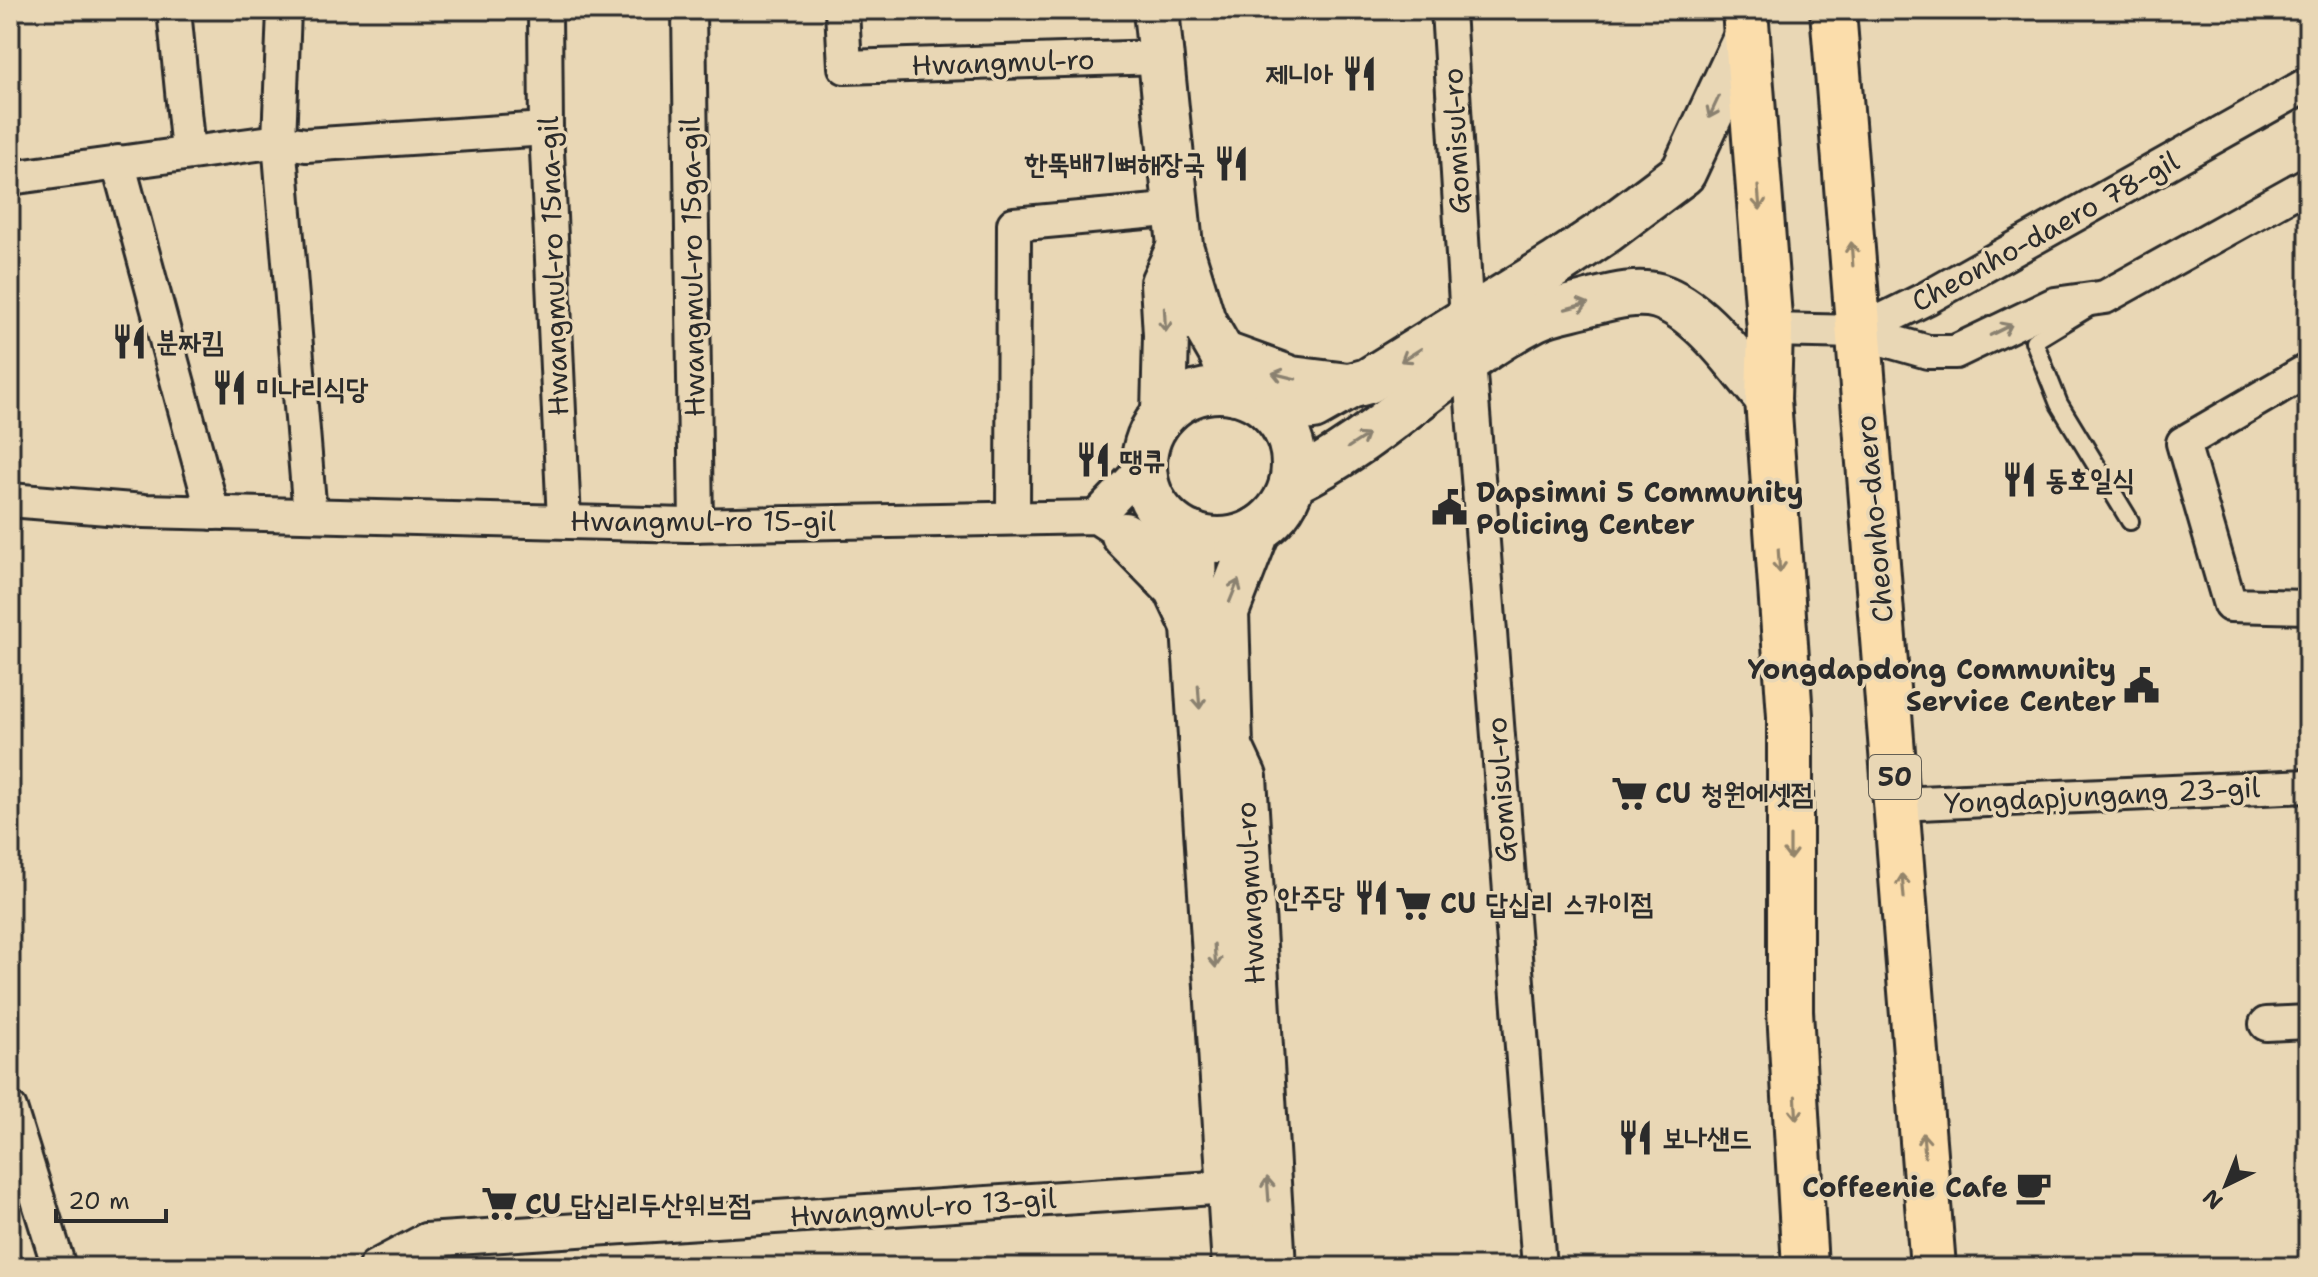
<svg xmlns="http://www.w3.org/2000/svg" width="2318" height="1277" font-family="'Shantell Sans','Poor Story',sans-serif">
<rect width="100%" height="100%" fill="#e9d7b5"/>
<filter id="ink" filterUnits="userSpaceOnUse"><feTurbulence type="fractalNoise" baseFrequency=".0125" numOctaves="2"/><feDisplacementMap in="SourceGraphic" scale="16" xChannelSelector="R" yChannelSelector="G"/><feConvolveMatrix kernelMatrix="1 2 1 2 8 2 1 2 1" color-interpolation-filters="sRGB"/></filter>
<g filter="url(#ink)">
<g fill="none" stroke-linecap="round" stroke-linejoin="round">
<defs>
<polyline id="lane" points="2090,307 2034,341 2059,404 2130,521"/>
<g id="street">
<polyline points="174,10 188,152"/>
<polyline points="284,10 279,141 310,515"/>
<polyline points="545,10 546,129 564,521"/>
<polyline points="689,10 696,525"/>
<polyline points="842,10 845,67 1160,57"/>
<polyline points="1448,10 1467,320"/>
<polyline points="118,162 213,513"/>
<polyline points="10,178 279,141 306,145 546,129"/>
<polyline points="1770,330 1858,332 1927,298 2308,84"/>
<polyline points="1858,332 1928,352 1955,352 2055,304 2105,297 2308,184"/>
<polyline points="1469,361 1539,1267"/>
<polyline points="2308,370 2183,443 2230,605 2308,607"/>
<polyline points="10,500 144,511 688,525 1096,517 1124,535 1153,543 1183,531"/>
<polyline points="1096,517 1144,467"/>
<polyline points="1013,518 1014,224 1178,209"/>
<polyline points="1897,804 2308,786"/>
<polyline points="2266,1024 2308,1022"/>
<polyline points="10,1109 59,1267"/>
<polyline points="426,1240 434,1267"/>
<polyline points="375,1267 426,1240 1229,1187"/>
</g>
<g id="secondary">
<polyline points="1156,10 1180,246 1203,321 1222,354 1236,392"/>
<polyline points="1222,354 1291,379 1348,386"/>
<circle cx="1219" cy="465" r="75"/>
<polyline points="1270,410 1313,407 1350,386 1368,381 1555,265 1606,231 1683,173 1747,36"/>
<polyline points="1164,413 1166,335 1163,283 1180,246"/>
<path d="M1292 482C1380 440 1447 364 1534 319 1551 310 1573 308 1592 302 1612 297 1637 290 1658 296 1702 310 1738 365 1768 399"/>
<polyline points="1258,529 1226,612 1230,747 1244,777 1273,1267"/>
<polyline points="1124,535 1176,588 1193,624"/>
<polyline points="1193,535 1194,627 1235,1267"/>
</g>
<g id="primary">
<polyline points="1745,10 1770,330 1768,399 1790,716 1790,1011 1805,1267"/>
<polyline points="1833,10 1933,1267"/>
</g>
</defs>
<use href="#lane" stroke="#2b2b2b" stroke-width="22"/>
<use href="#street" stroke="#2b2b2b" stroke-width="38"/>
<use href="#secondary" stroke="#2b2b2b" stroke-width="50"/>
<use href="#primary" stroke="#2b2b2b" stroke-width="50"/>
<use href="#lane" stroke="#e9d7b5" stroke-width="16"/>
<use href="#street" stroke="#e9d7b5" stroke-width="32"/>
<use href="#secondary" stroke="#e9d7b5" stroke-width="44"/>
<use href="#primary" stroke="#fbddab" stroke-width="44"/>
</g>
<defs><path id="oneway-shaft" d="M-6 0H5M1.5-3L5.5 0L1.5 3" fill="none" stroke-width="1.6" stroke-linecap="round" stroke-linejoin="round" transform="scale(2)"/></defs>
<g stroke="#8a8170">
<use href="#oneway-shaft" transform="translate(1714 107) rotate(115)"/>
<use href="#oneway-shaft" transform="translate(1577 306) rotate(-15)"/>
<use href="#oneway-shaft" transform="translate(1165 320) rotate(87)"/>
<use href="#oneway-shaft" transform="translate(2001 330) rotate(-26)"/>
<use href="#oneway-shaft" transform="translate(1411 355) rotate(148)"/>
<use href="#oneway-shaft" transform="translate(1284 376) rotate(-166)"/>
<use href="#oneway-shaft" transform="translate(1358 441) rotate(-33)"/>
<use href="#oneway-shaft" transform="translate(1234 591) rotate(-68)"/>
<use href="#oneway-shaft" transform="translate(1199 697) rotate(86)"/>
<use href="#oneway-shaft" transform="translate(1215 956) rotate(86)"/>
<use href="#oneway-shaft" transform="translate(1268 1189) rotate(-94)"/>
</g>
<g stroke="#93846b">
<use href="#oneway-shaft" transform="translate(1759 198) rotate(85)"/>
<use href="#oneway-shaft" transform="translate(1852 254) rotate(-94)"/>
<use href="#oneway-shaft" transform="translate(1779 561) rotate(86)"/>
<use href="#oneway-shaft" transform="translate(1790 848) rotate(90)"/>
<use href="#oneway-shaft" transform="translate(1903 886) rotate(-95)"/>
<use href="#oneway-shaft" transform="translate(1796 1108) rotate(87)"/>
<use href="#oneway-shaft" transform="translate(1924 1145) rotate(-95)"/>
</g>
</g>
<defs>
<symbol id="restaurant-bare" viewBox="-9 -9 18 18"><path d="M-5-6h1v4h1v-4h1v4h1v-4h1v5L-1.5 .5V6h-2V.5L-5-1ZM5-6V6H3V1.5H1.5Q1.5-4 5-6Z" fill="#2b2b2b" stroke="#e9d7b5" stroke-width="2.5" paint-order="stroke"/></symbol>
<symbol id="civic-bare" viewBox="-9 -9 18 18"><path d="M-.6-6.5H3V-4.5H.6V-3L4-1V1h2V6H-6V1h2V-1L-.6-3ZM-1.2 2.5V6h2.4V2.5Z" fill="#2b2b2b" stroke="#e9d7b5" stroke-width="2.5" paint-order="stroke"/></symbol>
<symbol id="supermarket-bare" viewBox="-9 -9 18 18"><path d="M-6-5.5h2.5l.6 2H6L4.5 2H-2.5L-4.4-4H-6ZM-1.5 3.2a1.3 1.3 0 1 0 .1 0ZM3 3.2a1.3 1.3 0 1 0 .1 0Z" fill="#2b2b2b" stroke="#e9d7b5" stroke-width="2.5" paint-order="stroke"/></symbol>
<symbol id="cafe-bare" viewBox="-9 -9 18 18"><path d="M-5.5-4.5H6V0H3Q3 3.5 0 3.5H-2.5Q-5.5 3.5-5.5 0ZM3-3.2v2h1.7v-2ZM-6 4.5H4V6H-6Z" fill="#2b2b2b" stroke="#e9d7b5" stroke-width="2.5" paint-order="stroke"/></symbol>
</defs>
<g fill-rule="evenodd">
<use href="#restaurant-bare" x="1334" y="48" width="51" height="51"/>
<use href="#restaurant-bare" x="1206" y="138" width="51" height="51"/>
<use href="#restaurant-bare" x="104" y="316" width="51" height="51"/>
<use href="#restaurant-bare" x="204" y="362" width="51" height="51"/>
<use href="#restaurant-bare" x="1068" y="434" width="51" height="51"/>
<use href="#restaurant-bare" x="1994" y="454" width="51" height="51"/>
<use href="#civic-bare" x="1424" y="482" width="51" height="51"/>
<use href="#civic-bare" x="2116" y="660" width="51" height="51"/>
<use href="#supermarket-bare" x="1604" y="768" width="51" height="51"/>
<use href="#restaurant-bare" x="1346" y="872" width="51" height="51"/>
<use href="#supermarket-bare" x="1388" y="878" width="51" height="51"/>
<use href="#restaurant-bare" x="1610" y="1112" width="51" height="51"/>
<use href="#cafe-bare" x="2008" y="1162" width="51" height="51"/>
<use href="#supermarket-bare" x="474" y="1178" width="51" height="51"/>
</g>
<g text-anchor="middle" stroke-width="7" stroke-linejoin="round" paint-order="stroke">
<rect fill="#e9d7b5" stroke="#645f54" stroke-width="2" x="1869" y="755" width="52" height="44" rx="6"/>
<g font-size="26" font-weight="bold" fill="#2b2b2b">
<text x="1895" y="786">50</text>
</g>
<g font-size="28" fill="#2b2b2b" stroke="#e9d7b5">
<text transform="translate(1003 62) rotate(-2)" y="10">Hwangmul-ro</text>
<text transform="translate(1456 141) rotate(-93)" y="10">Gomisul-ro</text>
<text transform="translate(2045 231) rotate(-29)" y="10">Cheonho-daero 78-gil</text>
<text transform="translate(553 266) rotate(-92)" y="10">Hwangmul-ro 15na-gil</text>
<text transform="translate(692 267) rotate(-91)" y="10">Hwangmul-ro 15ga-gil</text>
<text transform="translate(1874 519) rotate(-95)" y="10">Cheonho-daero</text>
<text x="703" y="531">Hwangmul-ro 15-gil</text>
<text transform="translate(1501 790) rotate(-94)" y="10">Gomisul-ro</text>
<text transform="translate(2102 795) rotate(-3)" y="10">Yongdapjungang 23-gil</text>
<text transform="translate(1250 893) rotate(-93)" y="10">Hwangmul-ro</text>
<text transform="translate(923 1207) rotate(-4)" y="10">Hwangmul-ro 13-gil</text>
</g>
<g font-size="28" font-weight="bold" fill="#2b2b2b" stroke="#e9d7b5" text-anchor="start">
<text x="1333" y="84" text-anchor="end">제니아</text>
<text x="1205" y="173" text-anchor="end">한뚝배기뼈해장국</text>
<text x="156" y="351">분짜킴</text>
<text x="256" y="398">미나리식당</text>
<text x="1120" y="470">땡큐</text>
<text x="2045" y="489">동호일식</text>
<text x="1476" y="502">Dapsimni 5 Community<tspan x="1476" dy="32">Policing Center</tspan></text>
<text x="2116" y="679" text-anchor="end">Yongdapdong Community<tspan x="2116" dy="32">Service Center</tspan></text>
<text x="1655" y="803">CU 청원에셋점</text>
<text x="1345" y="907" text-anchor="end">안주당</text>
<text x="1440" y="913">CU 답십리 스카이점</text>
<text x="1662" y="1147">보나샌드</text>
<text x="2008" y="1197" text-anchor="end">Coffeenie Cafe</text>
<text x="525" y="1214">CU 답십리두산위브점</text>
</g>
</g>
<rect width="2318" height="1277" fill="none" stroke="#e9d7b5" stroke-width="40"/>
<rect x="20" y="20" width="2278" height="1237" fill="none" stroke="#2b2b2b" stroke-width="3" filter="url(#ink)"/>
<g transform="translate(2226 1185) rotate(223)" stroke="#e9d7b5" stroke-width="6" paint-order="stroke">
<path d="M0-6L14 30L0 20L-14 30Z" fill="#2b2b2b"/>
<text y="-12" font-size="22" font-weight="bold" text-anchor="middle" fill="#2b2b2b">N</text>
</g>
<path d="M56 1209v12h110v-12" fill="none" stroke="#2b2b2b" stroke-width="4"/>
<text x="68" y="1209" font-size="24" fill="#2b2b2b" stroke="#e9d7b5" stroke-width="6" paint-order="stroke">20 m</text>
</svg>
